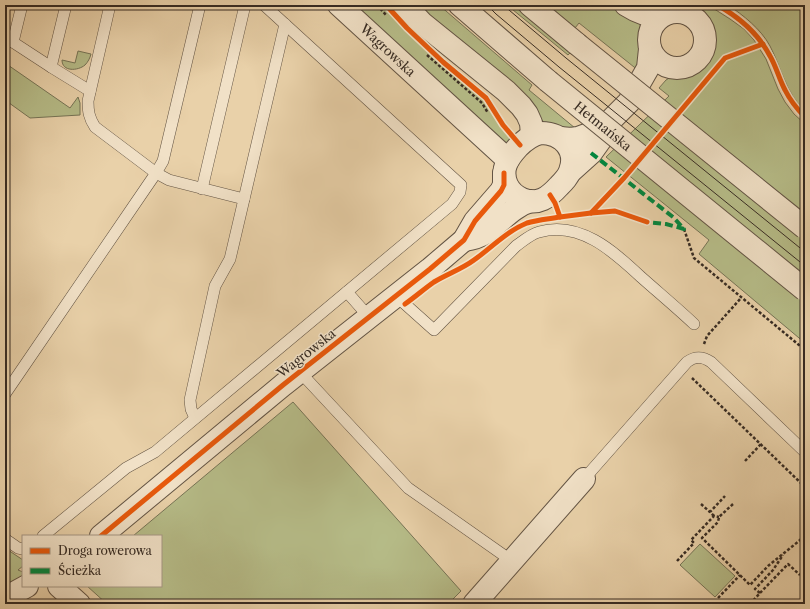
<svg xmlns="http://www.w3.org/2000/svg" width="810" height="609" font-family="'Libre Caslon Text',serif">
<rect width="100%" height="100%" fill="#e9d1a9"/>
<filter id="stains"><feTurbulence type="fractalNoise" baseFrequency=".005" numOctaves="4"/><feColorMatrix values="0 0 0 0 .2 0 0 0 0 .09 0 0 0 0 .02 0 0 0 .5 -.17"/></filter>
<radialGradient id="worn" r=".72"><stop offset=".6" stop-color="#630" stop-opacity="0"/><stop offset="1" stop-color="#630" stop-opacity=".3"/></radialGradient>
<g fill="#b6bc88" stroke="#767456">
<polygon points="348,5 388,5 419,37 477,92 514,134 506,143 498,140"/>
<polygon points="416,5 439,5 532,85 529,90 581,133 548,127 536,113"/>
<polygon points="507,5 513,5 533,22 570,53 568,55"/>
<polygon points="548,5 615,5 644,25 645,29 639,71 579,23 575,28"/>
<polygon points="640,5 708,5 730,19 744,29 754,40 766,59 778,89 785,102 794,114 805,124 805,343 699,254 709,240 606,157 669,96 659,88 666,80 671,77 693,70 703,63 708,55 708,30 695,13 678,8 650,12"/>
<path d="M728 5H805V111C786 94 781 67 770 46 761 29 743 15 728 5Z"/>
<path d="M78 51 91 54C90 58 88 62 85 65 78 71 62 72 62 60L75 63Z"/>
<polygon points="5,63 70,108 78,97 80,103 80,115 30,118 5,100"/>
<polygon points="293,402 461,591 448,604 107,604 87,586 161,586 161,536 133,536"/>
<polygon points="700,544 735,576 715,597 680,565"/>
<polygon points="5,548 23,560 23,566 18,570 23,572 23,586 5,604"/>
</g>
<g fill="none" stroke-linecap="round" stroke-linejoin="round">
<defs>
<g id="service">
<path d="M110 5 88 101C88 111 89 118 95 127L156 173 169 180 244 199"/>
<polyline points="5,37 51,67 90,91"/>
<polyline points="13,42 22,5"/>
<polyline points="51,67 66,5"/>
<polyline points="202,189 245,5"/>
<polyline points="347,292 369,317"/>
<path d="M396 296 434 330 516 246C523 241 531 234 539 232 580 220 614 252 641 277 659 293 677 308 694 324"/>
<polyline points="300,372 408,488 512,561"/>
<polyline points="5,394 156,173 163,161 200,5"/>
<polyline points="195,418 191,409 190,400 215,286 230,259 285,24"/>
<path d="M584 479 687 362C695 356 702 356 711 362L805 452"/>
<polyline points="43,536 126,468 155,452 452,204 460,192 461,185 264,5"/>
<polyline points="5,539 18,548 23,549"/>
</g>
<g id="minor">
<polyline points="339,5 508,160"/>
<circle cx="677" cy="40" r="28"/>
<path d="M541 133C562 133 578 150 570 171 568 177 564 181 559 186 549 197 538 206 522 199 515 196 510 191 507 185 500 169 508 158 518 147 525 140 531 135 541 133Z"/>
<polyline points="560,138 571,139 578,138 602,129 629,102 636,89 648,68 650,49"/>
<polyline points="571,171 591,153 601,139 602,129"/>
<path d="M464 240C471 239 479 237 485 233 500 223 513 206 531 201"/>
<polyline points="101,536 283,385 430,269 464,240 475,221 501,191 504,185 504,173"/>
<polyline points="59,586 79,604"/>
<polyline points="5,598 27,586"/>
<polyline points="474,604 584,479"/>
</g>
<g id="tertiary">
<polyline points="405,5 422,23 506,91 521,106 527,114 531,123 532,135"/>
<polyline points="460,5 548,81"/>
<polyline points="530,5 577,44"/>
<path d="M626 5C637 12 648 17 661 16"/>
</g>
</defs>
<use href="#service" stroke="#635444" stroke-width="12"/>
<use href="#minor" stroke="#635444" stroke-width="24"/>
<use href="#tertiary" stroke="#635444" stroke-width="24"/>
<g stroke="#362b23" stroke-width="2.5" stroke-dasharray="3 2" stroke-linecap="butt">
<polyline points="377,5 386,15"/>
<polyline points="427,55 482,103 488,113"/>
<polyline points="684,229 694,258 805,350"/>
<polyline points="704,344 707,336 741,298"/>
<polyline points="692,378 805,487"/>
<polyline points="745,461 761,444"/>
<polyline points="701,504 710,512"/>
<polyline points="733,504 719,517 718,522 702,538 750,585 768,566 799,541 805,535"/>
<polyline points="714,516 710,512 725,496"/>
<polyline points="677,561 694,543 691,540 714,516 719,517"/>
<polyline points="760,593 788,564 800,575"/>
<polyline points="718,598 740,575"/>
<polyline points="750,604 760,593 755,589 773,570 783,555"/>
</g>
<use href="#service" stroke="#f1e1c7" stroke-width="11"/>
<use href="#minor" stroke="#f1e1c7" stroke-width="22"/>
<use href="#tertiary" stroke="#f1e1c7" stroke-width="22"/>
<g stroke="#362b23" stroke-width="1">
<polyline points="487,5 496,14 559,67 805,266"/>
<polyline points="503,5 566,58 805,252"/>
</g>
<defs>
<g id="tertiary-bridge">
<polyline points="577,44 805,228"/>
<polyline points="548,81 805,290"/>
</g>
</defs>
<use href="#tertiary-bridge" stroke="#635444" stroke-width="24" stroke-linecap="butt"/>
<use href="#tertiary-bridge" stroke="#f1e1c7" stroke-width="22"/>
<polyline stroke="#00873e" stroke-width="4" stroke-dasharray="8 4" stroke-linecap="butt" points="591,153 673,217 684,229 666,224 647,222"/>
<defs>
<g id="cycleway">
<polyline points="386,5 407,28 443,62 486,98 503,125 520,145"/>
<path d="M717 5C739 17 758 33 770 56 776 66 779 79 785 90 790 100 797 109 805 117"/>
<polyline points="591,213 624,178 725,58 763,44"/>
<polyline points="560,217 591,213 615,211 647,222"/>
<path d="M405 304C415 297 424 289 434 282 447 274 462 269 474 260 491 248 507 231 527 223 537 220 549 219 560 217L555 203 550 195"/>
<polyline points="101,536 283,385 430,269 464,240 475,221 501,191 504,185 504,173"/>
</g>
</defs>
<use href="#cycleway" stroke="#f1e1c7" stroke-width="8"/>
<use href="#cycleway" stroke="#e8590c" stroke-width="5"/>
</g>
<g text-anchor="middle" stroke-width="3" stroke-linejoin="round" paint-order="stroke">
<g font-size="13" fill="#362b23" stroke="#f1e1c7">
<text transform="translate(388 50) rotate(43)" y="5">Wagrowska</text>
<text transform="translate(603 126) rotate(39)" y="5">Hetmańska</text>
<text transform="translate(306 353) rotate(-38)" y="5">Wagrowska</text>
</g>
</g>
<rect width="810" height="609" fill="none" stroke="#e9d1a9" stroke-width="20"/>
<rect x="6" y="6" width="798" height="597" fill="none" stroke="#362b23" stroke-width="2"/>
<rect x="10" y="10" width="790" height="589" fill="none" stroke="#362b23"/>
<rect x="22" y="535" width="140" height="52" fill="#f1e1c7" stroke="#a69885"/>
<rect x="30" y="548" width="20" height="6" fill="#e8590c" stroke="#a69885"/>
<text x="58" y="555" font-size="12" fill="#362b23">Droga rowerowa</text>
<rect x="30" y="568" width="20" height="6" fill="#00873e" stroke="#a69885"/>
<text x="58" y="575" font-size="12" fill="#362b23">Ścieżka</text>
<rect width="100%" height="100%" filter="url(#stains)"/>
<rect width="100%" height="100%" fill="url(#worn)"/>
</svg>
